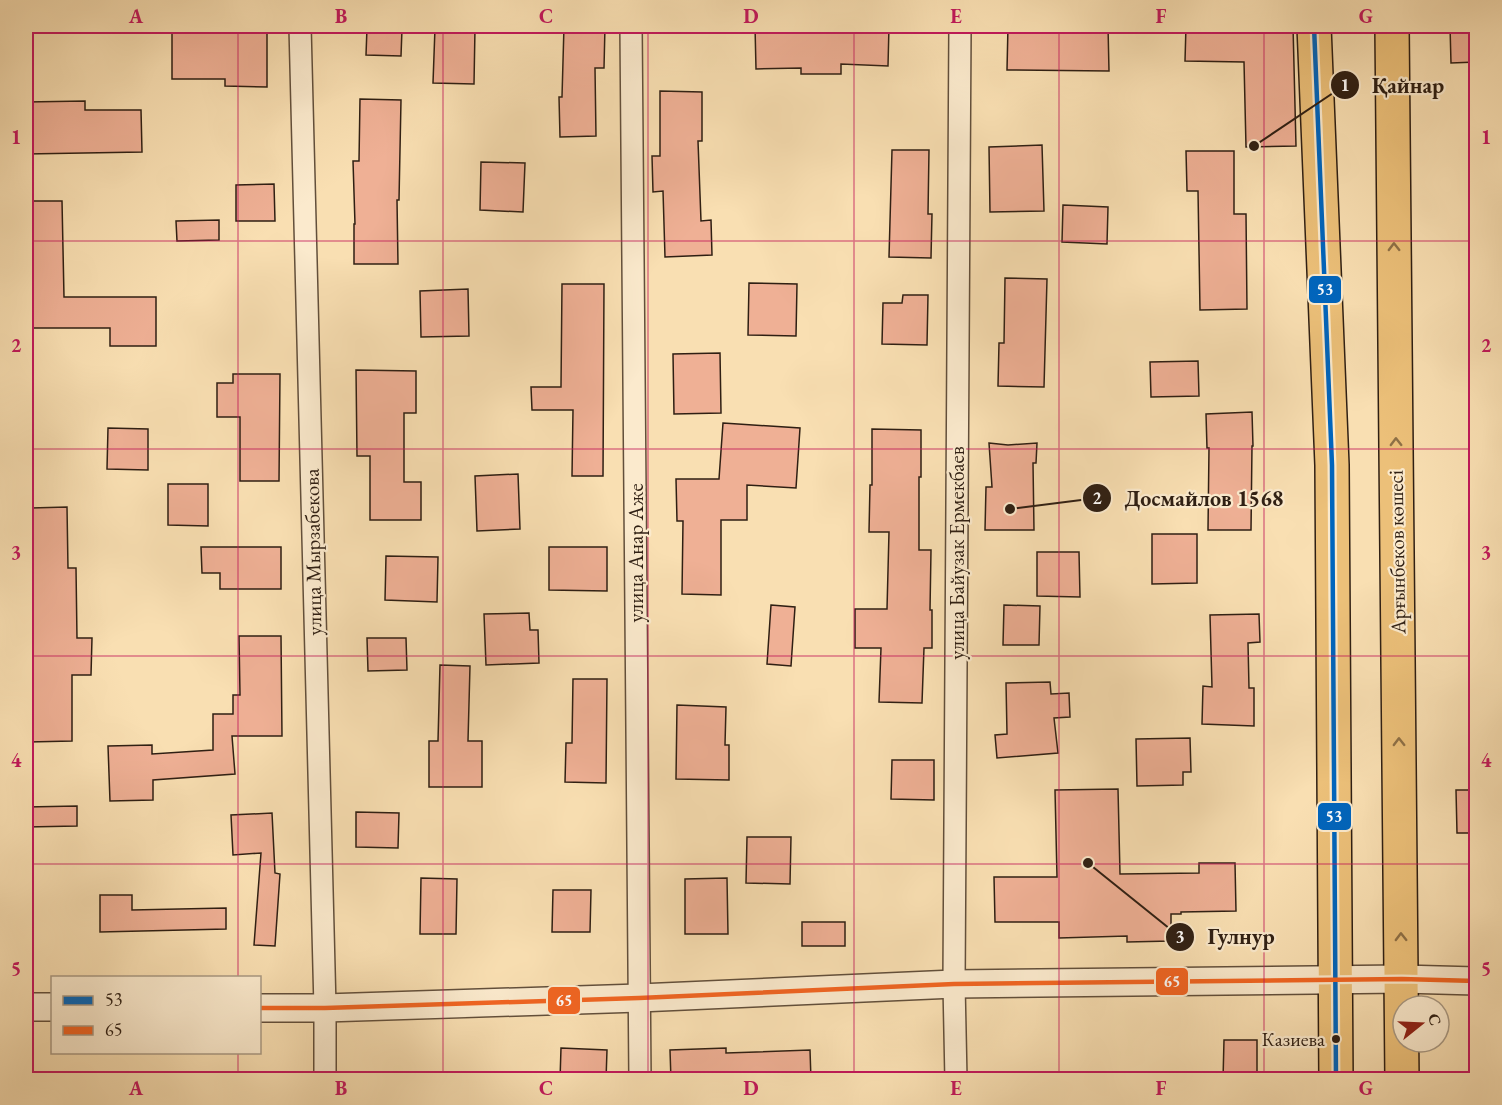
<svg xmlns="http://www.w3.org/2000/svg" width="1502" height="1105" font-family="'EB Garamond',serif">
<rect width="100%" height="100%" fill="#f9dfb2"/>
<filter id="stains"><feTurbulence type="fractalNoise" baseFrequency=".00333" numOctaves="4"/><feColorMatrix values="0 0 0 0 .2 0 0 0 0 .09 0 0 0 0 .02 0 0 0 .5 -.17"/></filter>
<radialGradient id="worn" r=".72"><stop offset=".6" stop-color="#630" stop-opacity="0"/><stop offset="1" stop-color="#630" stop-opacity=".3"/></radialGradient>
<g fill="#efb095" stroke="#2f1f13" stroke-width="1.5">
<polygon points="564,26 605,26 604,68 595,68 596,136 560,137 559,97 562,97"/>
<polygon points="755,26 889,26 888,66 841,64 841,74 801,74 801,68 756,69"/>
<polygon points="1008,26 1108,26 1109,71 1007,70"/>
<polygon points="1186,26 1293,26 1296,146 1246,147 1244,62 1185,61"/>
<polygon points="1450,26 1476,26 1476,62 1451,63"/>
<polygon points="367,28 402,29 401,56 366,55"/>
<polygon points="435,28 475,28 474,84 433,83"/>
<polygon points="172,30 202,30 202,32 267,33 267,87 225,86 225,79 172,79"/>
<polygon points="660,91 702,92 702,141 698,141 701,221 711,220 712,255 665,257 663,191 653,192 652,156 660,156"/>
<polygon points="360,99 401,100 399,200 397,200 398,264 354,264 354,224 355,224 353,161 359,161"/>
<polygon points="85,101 85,110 141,110 142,152 26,154 26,102"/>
<polygon points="1042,145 1044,211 990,212 989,147"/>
<polygon points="892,150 929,150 928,214 932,214 931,258 889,257"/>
<polygon points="1186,151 1234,151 1234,214 1246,214 1247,309 1200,310 1198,191 1187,191"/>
<polygon points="481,162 525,163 523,212 480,210"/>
<polygon points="274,184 275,221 236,221 236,185"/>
<polygon points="27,201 62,201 64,297 156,297 156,346 110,346 110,328 26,328 26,297 29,297"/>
<polygon points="1063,205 1108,207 1107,244 1062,242"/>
<polygon points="219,220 219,240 177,241 176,221"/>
<polygon points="1005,278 1047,279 1044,387 998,386 999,343 1004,343"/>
<polygon points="749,283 797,284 796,336 748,335"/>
<polygon points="562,284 604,284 603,476 572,476 573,410 532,410 531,387 561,387"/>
<polygon points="468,289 469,336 421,337 420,291"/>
<polygon points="903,295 928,295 927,345 882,344 883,303 902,303"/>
<polygon points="720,353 721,413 674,414 673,354"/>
<polygon points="1198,361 1199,396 1151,397 1150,362"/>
<polygon points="356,370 416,371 416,413 404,413 404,482 421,482 421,520 370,520 370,456 357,456"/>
<polygon points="233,374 280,374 279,481 240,481 240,417 217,417 217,383 233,383"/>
<polygon points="1252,412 1253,446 1252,446 1251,530 1208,530 1209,448 1207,448 1206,414"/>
<polygon points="723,423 800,428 796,488 747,485 747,520 721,520 721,595 682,594 683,521 677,521 676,479 719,479"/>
<polygon points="108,428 148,429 148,470 107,469"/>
<polygon points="872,429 921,430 921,477 919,477 919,550 931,550 930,610 932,610 932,648 924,648 922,703 879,702 881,648 855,648 855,609 887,609 889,532 869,532 870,485 872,485"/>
<polygon points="989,443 1008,445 1037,443 1036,463 1033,463 1034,530 985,530 986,487 992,487"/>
<polygon points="518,474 520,529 477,531 475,476"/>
<polygon points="168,484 208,484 208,526 168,525"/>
<polygon points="67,507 68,568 76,568 77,638 92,638 91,675 72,675 72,741 28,742 27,674 26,674 26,568 32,568 31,508"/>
<polygon points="1152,534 1197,534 1197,583 1152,584"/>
<polygon points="201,547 281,547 281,589 220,589 220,573 202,573"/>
<polygon points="549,547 607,547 607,591 549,590"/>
<polygon points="1037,552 1079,552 1080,597 1037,596"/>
<polygon points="386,556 438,557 437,602 385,600"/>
<polygon points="771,605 795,607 791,666 767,664"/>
<polygon points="1004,605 1040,606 1039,645 1003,645"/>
<polygon points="529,613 530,630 538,630 539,663 486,665 484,614"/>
<polygon points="1259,614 1260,642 1248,643 1249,688 1254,688 1254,726 1202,724 1203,686 1212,687 1210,615"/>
<polygon points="239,636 281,636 282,736 232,736 235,774 153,780 153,800 110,801 108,746 152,745 152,754 213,750 213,714 233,714 233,695 240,695"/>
<polygon points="367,638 406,638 407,670 368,671"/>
<polygon points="440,665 470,666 468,741 482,741 482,787 429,787 429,741 438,741"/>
<polygon points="573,679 607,679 606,783 565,782 566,743 572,743"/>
<polygon points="1050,682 1051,694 1069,693 1070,717 1054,718 1058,753 997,758 995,735 1007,734 1006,683"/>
<polygon points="677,705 726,707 725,745 729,745 729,780 676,779"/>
<polygon points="1190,738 1191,772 1183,772 1183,785 1137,786 1136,739"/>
<polygon points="892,760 934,760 934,800 891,799"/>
<polygon points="1118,789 1120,874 1199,873 1199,863 1235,863 1236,911 1181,912 1181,914 1171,914 1171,941 1127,942 1127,936 1059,938 1059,922 995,922 994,877 1057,877 1055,790"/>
<polygon points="1456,790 1475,790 1475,833 1457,833"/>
<polygon points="77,806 77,826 26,827 26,807"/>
<polygon points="356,812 399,813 398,848 356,847"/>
<polygon points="272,813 275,873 280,874 275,946 254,945 261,853 233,855 231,815"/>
<polygon points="747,837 791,837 790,884 746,883"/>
<polygon points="421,878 457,879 456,934 420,934"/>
<polygon points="727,878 728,934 685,934 685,879"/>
<polygon points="553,890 591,890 590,932 552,932"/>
<polygon points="100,895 132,895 132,910 226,908 226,929 100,932"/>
<rect x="802" y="922" width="43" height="24"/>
<polygon points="1224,1040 1257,1040 1257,1080 1223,1080"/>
<polygon points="561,1048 607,1050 606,1080 560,1080"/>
<polygon points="726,1048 726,1053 810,1050 811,1080 671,1080 670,1050"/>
</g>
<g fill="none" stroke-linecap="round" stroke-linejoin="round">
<defs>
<g id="minor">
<polyline points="300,26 325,1008 325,1080"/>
<polyline points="631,26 640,1080"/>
<polyline points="956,1080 954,984 960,26"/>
</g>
<g id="tertiary">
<polyline points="26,1007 52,1007"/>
<polyline points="260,1008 325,1008 639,998 954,984 1402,979 1476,981"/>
</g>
<g id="primary">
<polyline points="1314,26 1332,465 1336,1080"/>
<polyline points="1392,26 1402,1080"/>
</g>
</defs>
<use href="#minor" stroke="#624f3b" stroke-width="24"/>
<use href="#tertiary" stroke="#624f3b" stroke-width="30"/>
<use href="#primary" stroke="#2f1f13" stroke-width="36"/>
<use href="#minor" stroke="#fbeacd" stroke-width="21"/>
<use href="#tertiary" stroke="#fbeacd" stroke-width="27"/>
<use href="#primary" stroke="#ecc079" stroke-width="33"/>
<defs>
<polyline id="bus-1" points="1314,26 1332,465 1336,1080"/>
<polyline id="bus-2" points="260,1008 325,1008 639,998 954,984 1402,979 1476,981"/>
</defs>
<use href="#bus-1" stroke="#fbeacd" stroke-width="9"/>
<use href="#bus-2" stroke="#fbeacd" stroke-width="9"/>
<use href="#bus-1" stroke="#0065bd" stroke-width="4.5"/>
<use href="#bus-2" stroke="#f26522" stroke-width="4.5"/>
</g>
<defs><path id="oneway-chevron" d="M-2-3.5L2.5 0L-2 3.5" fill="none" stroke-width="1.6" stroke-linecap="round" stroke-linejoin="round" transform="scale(1.5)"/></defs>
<g stroke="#8e7046">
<use href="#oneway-chevron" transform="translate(1394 247) rotate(-91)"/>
<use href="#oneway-chevron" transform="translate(1396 442) rotate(-91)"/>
<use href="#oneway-chevron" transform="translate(1399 742) rotate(-91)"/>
<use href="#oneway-chevron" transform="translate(1401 937) rotate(-91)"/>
</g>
<path fill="none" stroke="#c2185b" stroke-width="1.5" stroke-opacity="0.55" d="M238 26V978M443 26V1080M648 26V1080M854 26V1080M1059 26V1080M1264 26V1080M26 241H1476M26 449H1476M26 656H1476M26 864H1476M238 1052V1080"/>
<circle fill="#2f1f13" stroke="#fbeacd" stroke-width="2" cx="1336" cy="1039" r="5"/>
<g text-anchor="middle" stroke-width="4.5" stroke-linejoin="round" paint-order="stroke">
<g font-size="20" fill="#2f1f13" stroke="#fbeacd" text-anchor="end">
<text x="1325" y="1046">Казиева</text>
</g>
<g font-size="21" fill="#2f1f13" stroke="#fbeacd">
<text transform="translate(313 552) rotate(-91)" y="7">улица Мырзабекова</text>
<text transform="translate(1397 552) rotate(-91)" y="7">Арғынбеков көшесі</text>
<text transform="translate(636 553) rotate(-90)" y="7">улица Анар Аже</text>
<text transform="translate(957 553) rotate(-90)" y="7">улица Байузак Ермекбаев</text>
</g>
</g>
<path fill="none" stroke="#2f1f13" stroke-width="2" d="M1254 146L1345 85M1010 509L1097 498M1088 863L1180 937"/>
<g fill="#2f1f13" stroke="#fbeacd" stroke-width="2">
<circle cx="1254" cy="146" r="6"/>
<circle cx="1010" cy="509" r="6"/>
<circle cx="1088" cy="863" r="6"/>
<circle cx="1345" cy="85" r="15"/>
<circle cx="1097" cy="498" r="15"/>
<circle cx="1180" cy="937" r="15"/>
</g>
<g font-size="18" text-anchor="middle" font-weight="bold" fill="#fff">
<text x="1345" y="91">1</text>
<text x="1097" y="504">2</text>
<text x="1180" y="943">3</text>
</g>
<g font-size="22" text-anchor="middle" font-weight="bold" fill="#2f1f13" stroke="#fbeacd" stroke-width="4.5" stroke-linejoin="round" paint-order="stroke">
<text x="1408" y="93">Қайнар</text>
<text x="1204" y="506">Досмайлов 1568</text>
<text x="1241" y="944">Гулнур</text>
</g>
<g stroke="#fbeacd" stroke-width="2">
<rect x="1308" y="275" width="34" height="29" rx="6" fill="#0065bd"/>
<rect x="1317" y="802" width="35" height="29" rx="6" fill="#0065bd"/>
<rect x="1155" y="967" width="34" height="29" rx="6" fill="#f26522"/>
<rect x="547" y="986" width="34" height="29" rx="6" fill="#f26522"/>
</g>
<g font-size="16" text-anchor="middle" font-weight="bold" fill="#fff">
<text x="1325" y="295">53</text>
<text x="1334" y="822">53</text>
<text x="1172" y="987">65</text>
<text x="564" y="1006">65</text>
</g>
<rect width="1502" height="1105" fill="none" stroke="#f9dfb2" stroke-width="66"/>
<rect x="51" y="976" width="210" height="78" fill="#fbeacd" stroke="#a99983" stroke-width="1.5"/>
<rect x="63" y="996" width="30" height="9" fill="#0065bd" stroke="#a99983" stroke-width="1.5"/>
<text x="105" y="1006" font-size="18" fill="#2f1f13">53</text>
<rect x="63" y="1026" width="30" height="9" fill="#f26522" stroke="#a99983" stroke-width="1.5"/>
<text x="105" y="1036" font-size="18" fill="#2f1f13">65</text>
<g transform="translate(1421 1024) rotate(72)"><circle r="28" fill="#fbeacd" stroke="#a99983" stroke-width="1.5"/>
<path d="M0-4.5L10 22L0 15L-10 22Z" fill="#8f2418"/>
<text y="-9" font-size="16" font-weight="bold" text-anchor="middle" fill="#2f1f13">С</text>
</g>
<rect x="33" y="33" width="1436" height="1039" fill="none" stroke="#c2185b" stroke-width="2"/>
<g font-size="20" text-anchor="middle" font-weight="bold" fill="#c2185b">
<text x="136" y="23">A</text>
<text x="341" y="23">B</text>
<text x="546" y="23">C</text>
<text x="751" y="23">D</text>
<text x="956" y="23">E</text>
<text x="1161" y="23">F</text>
<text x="1366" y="23">G</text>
<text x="16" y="144">1</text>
<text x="1486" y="144">1</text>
<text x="16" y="352">2</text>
<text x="1486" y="352">2</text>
<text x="16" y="559">3</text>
<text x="1486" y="559">3</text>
<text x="16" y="767">4</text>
<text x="1486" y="767">4</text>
<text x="16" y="975">5</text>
<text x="1486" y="975">5</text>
<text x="136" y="1095">A</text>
<text x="341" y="1095">B</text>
<text x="546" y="1095">C</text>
<text x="751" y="1095">D</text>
<text x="956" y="1095">E</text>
<text x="1161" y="1095">F</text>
<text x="1366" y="1095">G</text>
</g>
<rect width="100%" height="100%" filter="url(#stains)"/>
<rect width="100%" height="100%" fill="url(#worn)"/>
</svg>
